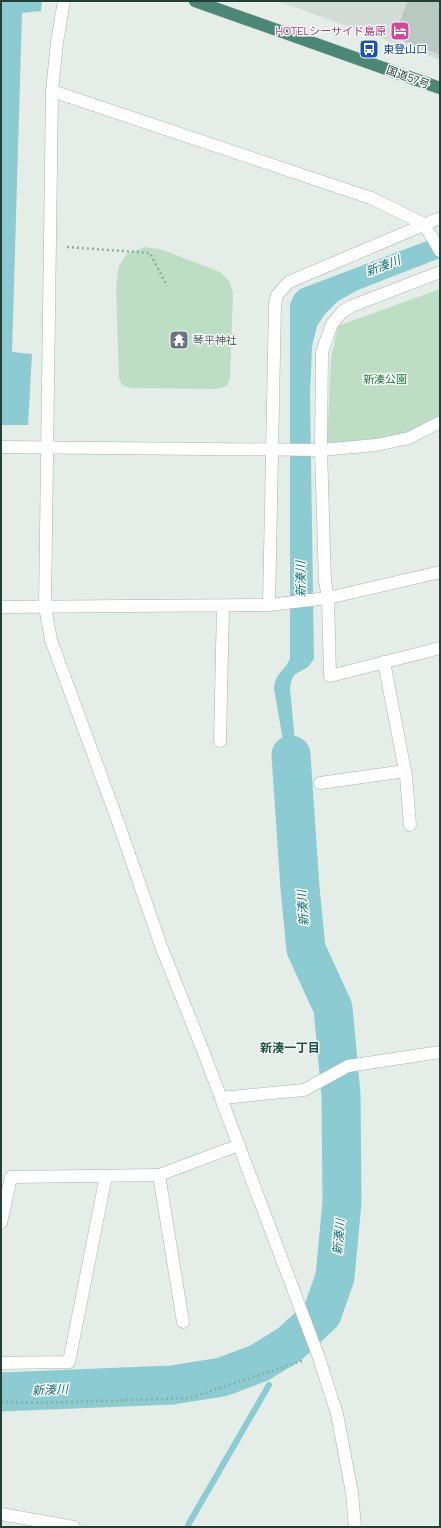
<svg xmlns="http://www.w3.org/2000/svg" width="441" height="1528" font-family="Manrope,'Noto Sans JP',sans-serif">
<rect width="100%" height="100%" fill="#e4ede8"/>
<polygon fill="#d2ddd7" points="278,1 440,1 440,60"/>
<g fill="#bddec4">
<polygon points="145,247 163,250 220,272 229,281 233,292 230,377 227,386 217,389 130,388 122,385 119,378 116,287 119,266 127,254"/>
<polygon points="440,289 440,416 408,432 377,439 327,443 331,357 338,326"/>
</g>
<g fill="#8ccbd2">
<polygon points="1,1 42,1 41,11 22,13 12,352 32,354 28,425 1,425"/>
<path d="M440 236V258L358 290 338 301 325 314 317 326 312 346 310 395 314 659 308 667 294 675 291 682 290 689 294 730 295 809 274 689C275 673 284 672 290 659V304L294 295 300 289Z"/>
</g>
<g fill="none" stroke-linecap="round" stroke-linejoin="round">
<g stroke="#8ccbd2" stroke-width="6">
<polyline points="285,1354 290,1344"/>
<polyline points="188,1525 269,1385"/>
</g>
<polyline stroke="#8ccbd2" stroke-width="39" points="1,1392 172,1385 222,1377 259,1363 290,1344 322,1314 335,1277 342,1202 341,1094 333,1008 306,949 300,888 291,755"/>
</g>
<polygon fill="#b9c8c1" stroke="#b6c7bf" points="408,1 440,2 440,54 395,37"/>
<g fill="none" stroke-linecap="round" stroke-linejoin="round">
<defs>
<g id="minor">
<polyline points="64,1 57,42 52,91 45,607 51,640 117,819 161,946 202,1048 318,1355 337,1414 352,1493 355,1527"/>
<polyline points="52,91 371,198 424,224 440,251"/>
<polyline points="440,272 352,306 342,312 332,324 322,352 321,450 325,581 328,598 330,676 440,648"/>
<polyline points="1,447 321,450 376,445 409,438 440,422"/>
<polyline points="269,605 275,304 277,295 289,282 440,218"/>
<polyline points="384,662 406,776 410,825"/>
<polyline points="220,741 223,606"/>
<polyline points="320,783 405,771"/>
<polyline points="221,1098 304,1090 348,1066 440,1052"/>
<polyline points="1,1223 11,1177 159,1175"/>
<polyline points="183,1322 159,1175 239,1145"/>
<polyline points="1,1363 69,1362 106,1176"/>
</g>
<g id="tertiary">
<polyline points="1,607 269,605 328,598 440,572"/>
<polyline points="1,1514 74,1527"/>
</g>
<polyline id="trunk" points="195,1 440,88"/>
</defs>
<use href="#minor" stroke="#a6b5af" stroke-width="13"/>
<use href="#tertiary" stroke="#a6b5af" stroke-width="13"/>
<use href="#trunk" stroke="#c1c9c7" stroke-width="13"/>
<g stroke="#84b1a0" stroke-width="2.5" stroke-dasharray="2 3" stroke-linecap="butt">
<polyline points="67,247 150,253 167,286"/>
<polyline points="1,1402 42,1403 189,1398 302,1361"/>
</g>
<use href="#minor" stroke="#fff" stroke-width="12"/>
<use href="#tertiary" stroke="#fff" stroke-width="12"/>
<use href="#trunk" stroke="#4c8776" stroke-width="12"/>
</g>
<defs>
<symbol id="hotel-square" viewBox="-11 -11 22 22"><rect x="-9" y="-9" width="18" height="18" rx="4" fill="#d1479c" stroke="#f4faf7"/><path d="M-6-4.5h1.5V1H6V5H4.5V3h-9V5H-6ZM-4 0a1.8 1.8 0 1 1 3.6 0ZM.5 0V-2.5h3Q6-2.5 6 0Z" fill="#fff"/></symbol>
<symbol id="bus-square" viewBox="-11 -11 22 22"><rect x="-9" y="-9" width="18" height="18" rx="4" fill="#1a4fb4" stroke="#f4faf7"/><path d="M-5-6H5V4H4V6H2V4H-2V6H-4V4H-5ZM-3.5-4V0h7V-4ZM-3.5 1.2v1.5H-2V1.2ZM2 1.2v1.5H3.5V1.2Z" fill="#fff"/></symbol>
<symbol id="temple-square" viewBox="-11 -11 22 22"><rect x="-9" y="-9" width="18" height="18" rx="4" fill="#6b7280" stroke="#f4faf7"/><path d="M0-6L5-2H3V0L6.5 2.5H4V6H1.5V3h-3V6H-4V2.5H-6.5L-3 0V-2H-5Z" fill="#fff"/></symbol>
</defs>
<g fill-rule="evenodd">
<use href="#hotel-square" x="389" y="20" width="22" height="22"/>
<use href="#bus-square" x="358" y="38" width="22" height="22"/>
<use href="#temple-square" x="168" y="329" width="22" height="22"/>
</g>
<g text-anchor="middle" stroke-width="3" stroke-linejoin="round" paint-order="stroke">
<g font-size="11" fill="#b23c85" stroke="#f4faf7" text-anchor="end">
<text x="386" y="35">HOTELシーサイド島原</text>
</g>
<g font-size="11" fill="#164399" stroke="#f4faf7" text-anchor="start">
<text x="383" y="53">東登山口</text>
</g>
<g font-size="11" fill="#233f36" stroke="#f4faf7">
<text transform="translate(408 77) rotate(20)" y="4">国道57号</text>
</g>
<g font-size="11" fill="#5b616d" stroke="#f4faf7" text-anchor="start">
<text x="193" y="344">琴平神社</text>
</g>
<g font-size="11" fill="#2d7645" stroke="#f4faf7">
<text x="385" y="383">新湊公園</text>
</g>
<g font-size="12" font-style="italic" fill="#1c717c" stroke="#f4faf7">
<text transform="translate(383 266) rotate(-21)" y="4">新湊川</text>
<text transform="translate(301 579) rotate(-91)" y="4">新湊川</text>
<text transform="translate(303 908) rotate(-94)" y="4">新湊川</text>
<text transform="translate(339 1237) rotate(-85)" y="4">新湊川</text>
<text transform="translate(50 1390) rotate(-3)" y="4">新湊川</text>
</g>
<g font-size="12" font-weight="bold" fill="#1f5142" stroke="#f4faf7">
<text x="290" y="1052">新湊一丁目</text>
</g>
</g>
<rect width="441" height="1528" fill="none" stroke="#233f36" stroke-width="4"/>
</svg>
